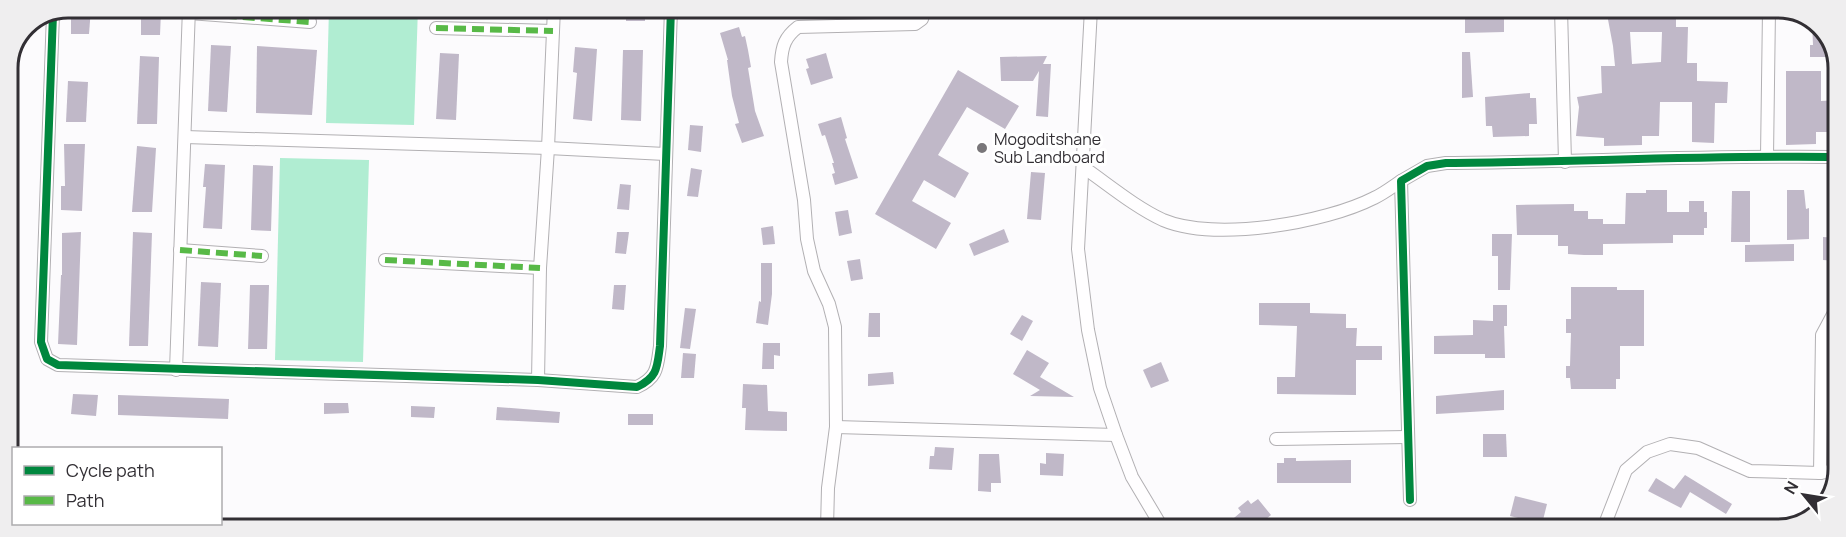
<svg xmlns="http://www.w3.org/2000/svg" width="1846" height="537" font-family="Manrope,sans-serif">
<rect width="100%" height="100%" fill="#fcfbfd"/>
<g fill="#b0edd2">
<polygon points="329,8 418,8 414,125 326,123"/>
<polygon points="280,158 369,160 363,362 275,360"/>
</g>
<g fill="#c0b8c8" fill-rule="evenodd">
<polygon points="71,8 91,8 89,34 71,34"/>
<rect x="626" y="8" width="19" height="13"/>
<polygon points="1474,9 1504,9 1504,32 1465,33 1465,12 1474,11"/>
<path d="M1606 9 1676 10V27H1688L1687 63H1697V81L1728 82 1727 103H1715L1714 143 1692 142V102H1660L1659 136H1642V145L1604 146V138L1576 136 1579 107 1577 97 1602 93 1601 66H1615L1613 46ZM1630 32H1662L1661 62 1632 64Z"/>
<polygon points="141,11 161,11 160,35 141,35"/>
<polygon points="1812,22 1826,31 1836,57 1810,57 1810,45 1813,45"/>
<polygon points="739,27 742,37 745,36 748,50 751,67 748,68 755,111 764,136 742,143 735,124 739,123 732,96 727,60 728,60 720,33"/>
<polygon points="211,45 231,46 227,112 208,111"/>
<polygon points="257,46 317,50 312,115 256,113"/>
<polygon points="575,47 597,49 592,121 573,119 577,73 573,72"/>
<polygon points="623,50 643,50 641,121 621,120"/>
<polygon points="1462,52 1470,52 1473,97 1462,98"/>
<polygon points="440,53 459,54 456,120 436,119"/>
<polygon points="826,53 833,78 811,85 806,69 809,68 806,59"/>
<polygon points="140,56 159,57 157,124 137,124"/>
<polygon points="1047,56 1043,64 1051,64 1048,117 1036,116 1039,71 1033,81 1001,81 1000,57"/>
<polygon points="958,70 1019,106 1005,129 967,107 938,155 969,173 955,198 924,180 912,201 951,223 936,249 875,214"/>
<polygon points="1786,71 1821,71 1821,101 1838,100 1838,132 1816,132 1816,144 1786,145"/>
<polygon points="68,81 88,82 86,122 66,122"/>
<polygon points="1530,93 1530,98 1536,98 1537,124 1529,124 1529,136 1493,137 1492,126 1486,126 1485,97"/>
<polygon points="841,117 847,138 845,139 858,178 835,185 832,174 835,173 832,163 834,163 825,135 822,136 818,124"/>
<polygon points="690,125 703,126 701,152 688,150"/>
<polygon points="64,144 85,144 82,211 61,210 61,186 65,186"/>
<polygon points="137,146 156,148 152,212 132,212"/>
<polygon points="205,164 225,165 222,229 203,228 206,187 203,187"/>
<polygon points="253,165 273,166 271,231 251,230"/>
<polygon points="691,168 702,170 698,197 687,196"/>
<polygon points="1031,172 1045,173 1041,220 1027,219"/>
<polygon points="620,184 631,185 629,210 617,209"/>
<polygon points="1646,190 1667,190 1667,212 1689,212 1689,201 1704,201 1704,212 1707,212 1707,228 1704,228 1704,235 1673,235 1673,243 1603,244 1603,255 1584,255 1568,254 1568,246 1558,246 1558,235 1517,235 1516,205 1574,204 1574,211 1588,211 1588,219 1603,219 1603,224 1625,224 1626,193 1646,193"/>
<polygon points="1787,190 1804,190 1806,209 1809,208 1809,239 1787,240"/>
<polygon points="1732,191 1750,191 1750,242 1731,242"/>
<polygon points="848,210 852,233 839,236 835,212"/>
<polygon points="773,226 775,244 763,245 761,228"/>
<polygon points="1004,229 1009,242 974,256 969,244"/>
<polygon points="81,232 77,345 58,344 61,275 62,275 62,233"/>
<polygon points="133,232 152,233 148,346 129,346"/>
<polygon points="617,232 629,232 626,254 615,253"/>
<polygon points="1492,234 1512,234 1510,290 1498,290 1498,256 1492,256"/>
<polygon points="1823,237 1838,238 1837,261 1823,260"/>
<polygon points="1794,244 1794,261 1745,262 1745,245"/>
<polygon points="860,259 863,279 851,281 847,261"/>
<polygon points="761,263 772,263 772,294 768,325 756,323 759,301 761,302"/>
<polygon points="201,282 221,283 218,347 198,346"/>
<polygon points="250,285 269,285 267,349 248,349"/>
<polygon points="614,285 626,285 624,310 612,309"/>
<polygon points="1571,287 1617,287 1617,290 1644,290 1644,346 1620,346 1620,379 1616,379 1616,389 1571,389 1570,378 1566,378 1566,366 1570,366 1571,333 1566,333 1566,319 1571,319"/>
<polygon points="1259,303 1310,303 1310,313 1346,314 1346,328 1357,328 1356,346 1382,346 1382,360 1356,360 1356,395 1277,394 1277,377 1295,377 1297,326 1259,325"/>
<polygon points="1493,305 1507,305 1507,326 1504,326 1505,358 1485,358 1485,354 1434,354 1434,336 1473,335 1473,320 1493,321"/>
<polygon points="685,308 696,309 690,349 680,348"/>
<polygon points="869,313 880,313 880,337 868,337"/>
<polygon points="1022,315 1033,321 1022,341 1010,334"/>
<polygon points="763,343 780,343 780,356 774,355 774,369 762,369"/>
<polygon points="1027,350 1049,363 1040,377 1074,397 1030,396 1040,390 1013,374"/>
<polygon points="683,353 696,354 694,378 681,378"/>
<polygon points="1161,362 1169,381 1151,388 1143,370"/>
<polygon points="893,372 894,384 868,386 868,374"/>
<polygon points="743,384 767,385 768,411 787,412 787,431 745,430 746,408 742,408"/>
<polygon points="1504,390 1504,410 1436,414 1436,396"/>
<polygon points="73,394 98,395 96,416 71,414"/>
<polygon points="118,395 229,399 228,419 118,415"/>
<polygon points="324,403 348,403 349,413 324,414"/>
<polygon points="411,406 435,407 434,418 411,417"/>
<polygon points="497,407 560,412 559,423 496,420"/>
<rect x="628" y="414" width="25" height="11"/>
<polygon points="1483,434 1506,434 1507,457 1483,457"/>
<polygon points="935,447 954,448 952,470 929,469 930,456 934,456"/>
<polygon points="1046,453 1064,454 1063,476 1040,475 1040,463 1046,464"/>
<polygon points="979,454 999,454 1001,483 991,483 991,492 978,491"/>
<polygon points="1284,458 1296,458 1296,461 1351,460 1351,483 1277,483 1277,463 1284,463"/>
<polygon points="1685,475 1732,504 1726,514 1690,492 1681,508 1648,491 1656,478 1674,489"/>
<polygon points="1515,496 1547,504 1542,524 1510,516"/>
<polygon points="1258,499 1271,515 1254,529 1221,529 1241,512 1238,508 1248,500 1251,504"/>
</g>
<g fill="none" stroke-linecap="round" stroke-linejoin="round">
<defs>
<g id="minor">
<polyline points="1091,9 1078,249 1088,330 1100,388 1116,435 1132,477 1163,529"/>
<polyline points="1561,9 1565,162"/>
<polyline points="189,13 310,22"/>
<path d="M53 14 41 342 47 359 58 365 538 380 637 387C658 377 657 367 660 346L671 8"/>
<polyline points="436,28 553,31"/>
<polyline points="185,137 548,148 665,154"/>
<polyline points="1767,156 1769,10"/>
<path d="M1083 167C1109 185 1135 207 1163 220 1215 242 1325 223 1374 198 1383 194 1392 187 1401 181"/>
<polyline points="180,250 262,256"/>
<polyline points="385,260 540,268"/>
<polyline points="176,370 189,8"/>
<polyline points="538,380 540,268 548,148 554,8"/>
<polyline points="836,427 1116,435"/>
<polyline points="1276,439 1408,437"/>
<polyline points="1820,473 1822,335 1837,307"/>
<path d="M1410 500 1401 181 1427 166 1446 163C1577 162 1707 155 1838 157"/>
<path d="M827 528 828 488 836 427 835 327 829 304 814 271 807 239 804 200 781 62C782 46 785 37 798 27L915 24 922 19 925 9"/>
<polyline points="1603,529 1626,470 1647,452 1670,444 1698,448 1750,471 1820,473 1836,470"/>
</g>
</defs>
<use href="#minor" stroke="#b2b0b3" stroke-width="14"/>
<use href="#minor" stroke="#fffeff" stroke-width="12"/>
<g stroke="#58b947" stroke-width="6" stroke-dasharray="12 6" stroke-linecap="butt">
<polyline points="189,13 310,22"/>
<polyline points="436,28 553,31"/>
<polyline points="180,250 262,256"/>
<polyline points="385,260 540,268"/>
</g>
<defs>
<g id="cycleway">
<path d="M53 14 41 342 47 359 58 365 538 380 637 387C658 377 657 367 660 346L671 8"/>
<path d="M1410 500 1401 181 1427 166 1446 163C1577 162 1707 155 1838 157"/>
</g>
</defs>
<use href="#cycleway" stroke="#fff" stroke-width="11"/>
<use href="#cycleway" stroke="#00873e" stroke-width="8"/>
</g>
<circle fill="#79767a" stroke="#fff" stroke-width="2" cx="982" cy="148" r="6"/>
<g text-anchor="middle" stroke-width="6" stroke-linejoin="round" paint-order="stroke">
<g font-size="16" fill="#322f34" stroke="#fff" text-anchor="start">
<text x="994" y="145">Mogoditshane<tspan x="994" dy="18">Sub Landboard</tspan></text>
</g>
</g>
<path d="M0 0H1846V537H0ZM68 18H1778A50 50 0 0 1 1828 68V469A50 50 0 0 1 1778 519H68A50 50 0 0 1 18 469V68A50 50 0 0 1 68 18Z" fill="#efeeef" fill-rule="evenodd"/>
<path fill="none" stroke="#322f34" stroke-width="3" d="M68 18H1778A50 50 0 0 1 1828 68V469A50 50 0 0 1 1778 519H68A50 50 0 0 1 18 469V68A50 50 0 0 1 68 18Z"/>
<rect x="12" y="447" width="210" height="78" fill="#ffffff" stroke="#adacae" stroke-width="1.5"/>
<rect x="24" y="466" width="30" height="9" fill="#00873e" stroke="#adacae" stroke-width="1.5"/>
<text x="66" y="477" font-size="18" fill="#322f34">Cycle path</text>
<rect x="24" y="496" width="30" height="9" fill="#58b947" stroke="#adacae" stroke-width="1.5"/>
<text x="66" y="507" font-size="18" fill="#322f34">Path</text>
<g transform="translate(1804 495) rotate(300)" stroke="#ffffff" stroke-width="4.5" paint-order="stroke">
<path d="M0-4.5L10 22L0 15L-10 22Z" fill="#322f34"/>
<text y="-9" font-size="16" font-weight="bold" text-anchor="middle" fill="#322f34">N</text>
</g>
</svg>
